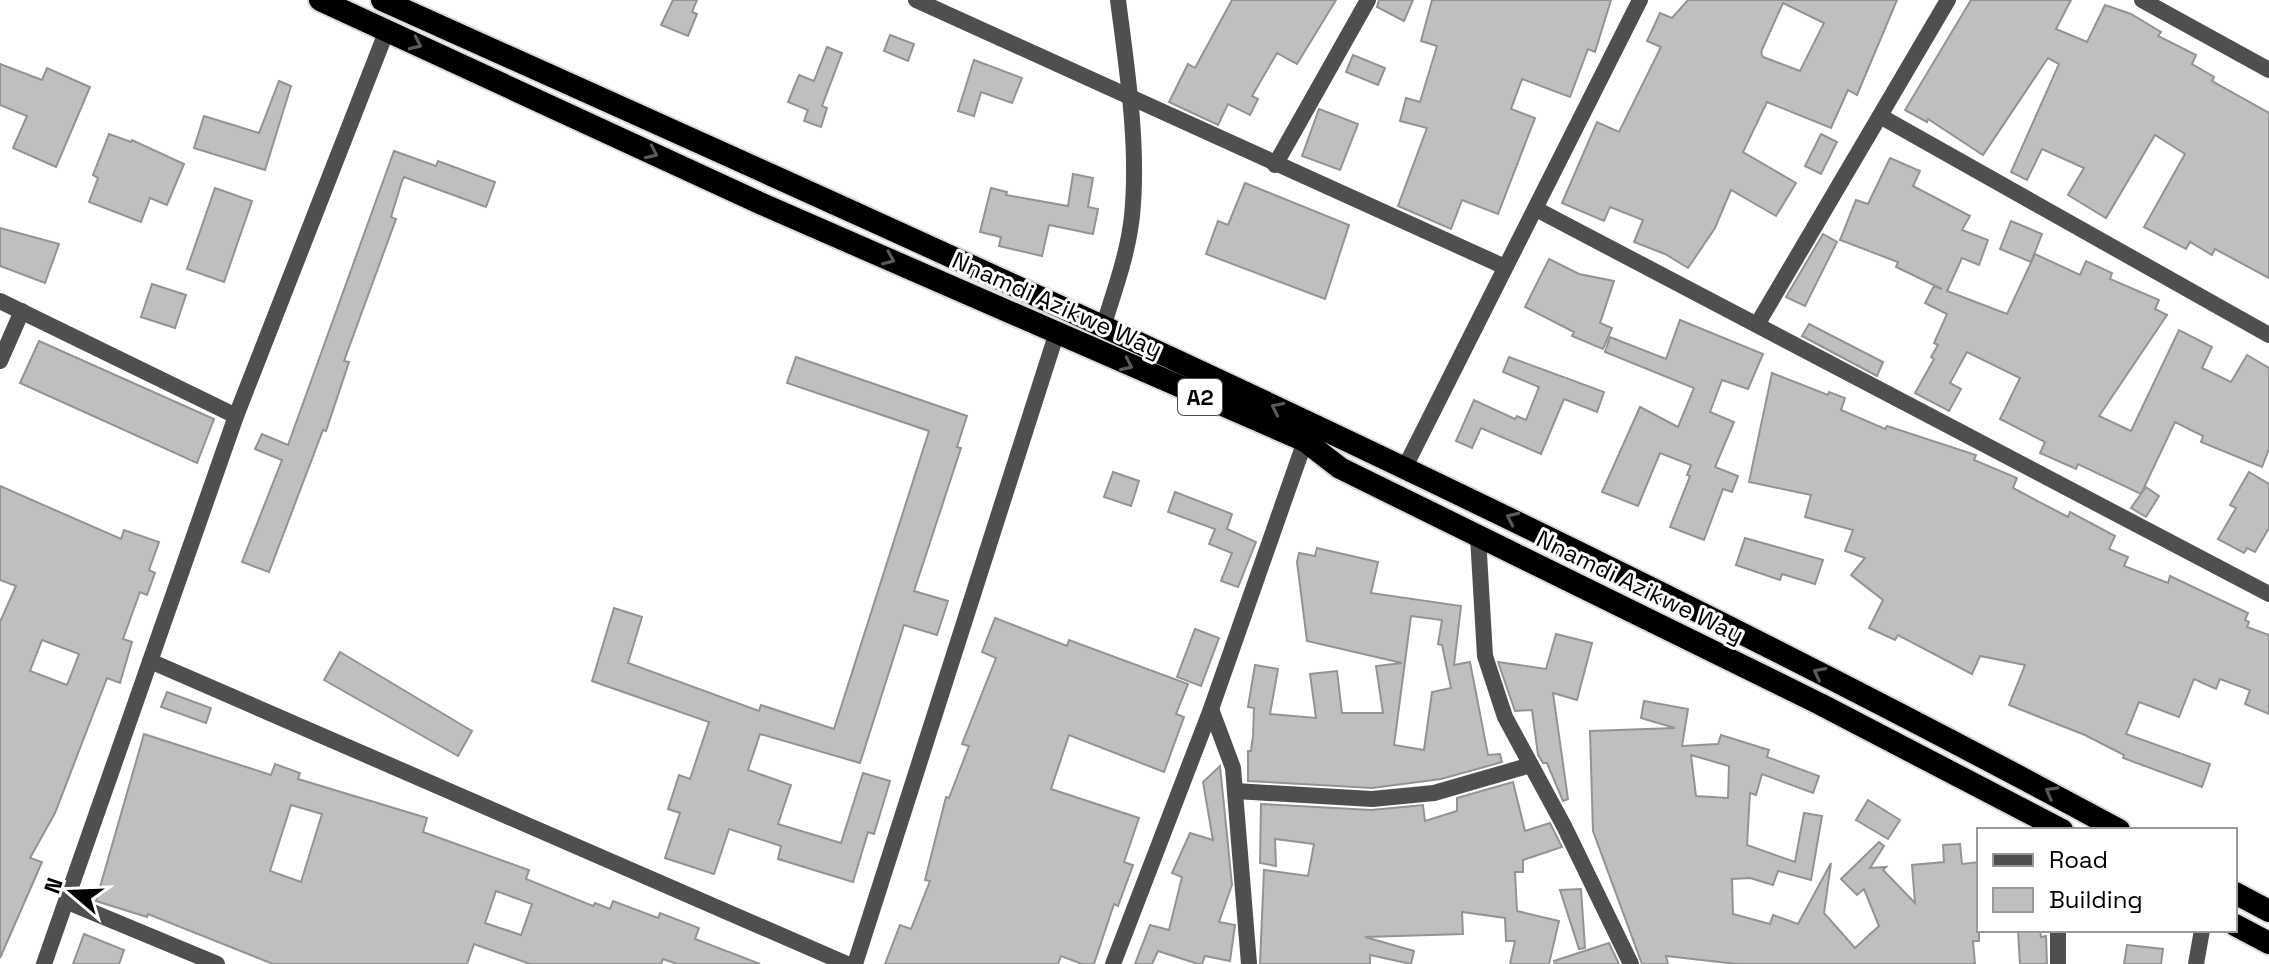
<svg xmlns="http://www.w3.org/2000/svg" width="2269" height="964" font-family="'Space Grotesk',sans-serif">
<rect width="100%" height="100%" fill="#fff"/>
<g fill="#bfbfbf" stroke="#939393" stroke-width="2" fill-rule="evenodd">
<polygon points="673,0 697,0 692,12 697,14 688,36 661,25"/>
<polygon points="1232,0 1336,0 1297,64 1277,53 1252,96 1258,99 1250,115 1228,104 1218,125 1169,102 1188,64 1195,68"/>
<polygon points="1379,0 1413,0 1404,21 1377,7"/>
<polygon points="1432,0 1611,0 1595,52 1588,49 1570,97 1522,79 1511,109 1535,118 1498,214 1462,200 1451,229 1398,206 1427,128 1400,121 1406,98 1420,102 1437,46 1421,41"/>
<path d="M1688 0H1897L1857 95 1848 90 1831 128 1767 102 1743 152 1796 183 1776 216 1731 190 1715 228 1688 268 1665 254 1634 242 1643 220 1610 207 1604 221 1562 203 1597 122 1619 132 1661 47 1647 41 1660 13 1672 18ZM1783 3 1824 23 1800 71 1763 57 1761 52Z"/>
<polygon points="1971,0 2071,0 2056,29 2087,42 2105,5 2131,14 2161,32 2158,36 2196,55 2192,64 2214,77 2212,81 2269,113 2269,278 2215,249 2212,255 2190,242 2186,249 2144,227 2185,154 2155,135 2106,218 2068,195 2084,168 2042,149 2027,180 2011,172 2059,64 2048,58 1983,155 1928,119 1927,122 1905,110"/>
<polygon points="890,35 914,44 908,61 884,51"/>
<polygon points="827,47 842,53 822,106 827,108 821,127 804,121 808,110 788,102 799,75 814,81"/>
<polygon points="1353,55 1385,68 1378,85 1346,72"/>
<polygon points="974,60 1022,78 1012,103 981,92 974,116 958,111"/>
<polygon points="0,64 42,80 47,68 90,87 56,167 13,148 27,116 0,105"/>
<polygon points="279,81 291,86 265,170 194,148 204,116 259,133"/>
<polygon points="1319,109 1358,124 1340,170 1302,156"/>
<polygon points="109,134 131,142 132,140 184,164 167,205 150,198 141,222 89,202 98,178 93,175"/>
<polygon points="1821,134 1837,142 1821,174 1805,166"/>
<polygon points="394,151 436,166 438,161 495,182 486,207 404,177 402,181 391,217 396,219 344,361 349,362 326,431 323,430 269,572 242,562 282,460 255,449 262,434 288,445"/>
<polygon points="1890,158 1920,171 1913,186 1970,216 1962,230 1988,240 1979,265 1962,258 1947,291 2007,314 2035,254 2080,275 2086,261 2112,273 2110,279 2159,300 2155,309 2167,315 2099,416 2131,431 2179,330 2212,347 2202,368 2231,382 2247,355 2269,368 2269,449 2262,467 2201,442 2203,436 2175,422 2141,494 2078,464 2076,469 2040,453 2045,442 2000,419 2020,378 1967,352 1950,383 1961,389 1949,411 1915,393 1934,359 1931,357 1938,345 1934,343 1947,314 1925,303 1934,286 1942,289 1896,267 1898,262 1840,240 1856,200 1868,204"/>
<polygon points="1073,174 1093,178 1088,207 1098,209 1093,234 1049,225 1042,256 999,246 1001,237 980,232 991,188 1007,192 1006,195 1068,206"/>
<polygon points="1245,183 1349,225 1325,299 1206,254 1218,221 1228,225"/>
<polygon points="215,188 252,201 224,282 187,269"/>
<polygon points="2011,221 2042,234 2031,262 2000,249"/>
<polygon points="0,228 59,244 45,283 0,266"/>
<polygon points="1823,234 1837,242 1805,306 1786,297"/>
<polygon points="1549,259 1579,274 1614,281 1600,323 1612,328 1603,349 1572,336 1574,332 1525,307"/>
<polygon points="152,284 186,295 175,328 141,317"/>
<polygon points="1680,320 1763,354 1748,389 1722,380 1710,412 1734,422 1715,467 1738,476 1732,492 1723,489 1704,540 1670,527 1690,476 1687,475 1691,465 1660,453 1638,506 1602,492 1640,407 1678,427 1694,388 1605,352 1610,337 1666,359"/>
<polygon points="1809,324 1883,362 1877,376 1802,336"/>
<polygon points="39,341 214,419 197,463 20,383"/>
<polygon points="796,357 967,416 957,447 961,448 914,591 948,601 937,635 904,625 860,763 760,734 748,770 791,785 778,824 841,843 863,773 890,781 874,834 868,832 853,882 778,859 781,846 729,829 714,874 665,858 680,813 668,809 679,775 690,779 709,722 592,681 614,608 642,617 628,663 759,711 761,705 834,729 929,431 787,383"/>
<polygon points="1509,357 1604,392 1597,412 1564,399 1541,454 1481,428 1472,448 1456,441 1474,400 1515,419 1517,416 1526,420 1539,387 1503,372"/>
<polygon points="1772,373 1828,395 1829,392 1845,398 1841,410 1885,429 1887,426 1976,455 1974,460 2017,478 2013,488 2068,517 2070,512 2115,536 2109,549 2128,557 2124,566 2168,583 2170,576 2248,613 2245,620 2249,622 2247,627 2269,635 2269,714 2245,704 2250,690 2220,679 2216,689 2194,679 2179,717 2139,702 2126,734 2210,764 2202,787 2123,758 2124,755 2085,735 2009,705 2025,665 1980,656 1972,674 1898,635 1895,640 1869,628 1883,600 1851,575 1865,558 1845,551 1853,530 1805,517 1811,495 1749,482"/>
<polygon points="1113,472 1139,481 1131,506 1104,497"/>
<polygon points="2249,472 2269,484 2269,528 2255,552 2247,548 2244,553 2218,539 2236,508 2230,505"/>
<path d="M0 486 121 539 124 530 159 542 149 570 155 573 147 595 140 592 123 639 132 642 120 683 107 678 55 813 30 858 42 862 0 958V622L16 586 0 580ZM42 640 79 654 67 685 30 671Z"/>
<polygon points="2146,487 2159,496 2146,517 2131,508"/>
<polygon points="1175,492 1232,514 1227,529 1256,542 1238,587 1221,581 1232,553 1209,544 1215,529 1168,512"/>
<polygon points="1745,538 1823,560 1815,584 1782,574 1780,580 1736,565"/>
<path d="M1317 548 1378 562 1371 593 1461 606 1454 665 1470 662 1488 755 1500 754 1502 762 1441 779 1372 788 1248 781V751H1251L1253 736 1254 708 1248 707 1255 665 1278 669 1270 714 1316 718 1310 674 1337 671 1342 713H1383L1376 666 1402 663 1307 641 1297 562 1299 553 1315 556ZM1411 616 1442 620 1438 644 1442 645 1451 688 1432 692 1424 750 1394 745Z"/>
<polygon points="995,618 1067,646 1069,640 1188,684 1176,714 1184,717 1164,772 1069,735 1051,789 1139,818 1124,862 1133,865 1118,906 1114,904 1094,964 1082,964 1061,956 1058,964 885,964 900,925 911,929 930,881 925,880 946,797 949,798 969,746 962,744 996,658 982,652"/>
<polygon points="1195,629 1219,638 1201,686 1177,677"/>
<polygon points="1556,634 1592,643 1577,700 1553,693 1568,799 1563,801 1547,763 1543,763 1538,755 1532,710 1515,711 1498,662 1546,669"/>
<polygon points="340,652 472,731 458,756 324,680"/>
<polygon points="167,692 211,708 206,723 161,707"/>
<path d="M1644 701 1688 709 1682 746 1718 744 1721 735 1769 750 1767 757 1819 776 1813 793 1762 774 1756 795 1750 793 1747 845 1795 862 1804 813 1822 816 1811 880 1778 871 1773 885 1750 878 1732 879 1733 914 1770 924 1773 915 1798 924 1831 863 1824 913 1855 948 1879 926 1864 889 1857 895 1841 879 1879 842 1884 846 1870 868 1886 867 1883 870 1915 903 1912 865 1944 862 1943 845 1960 844 1962 864 1979 862V941H1973L1975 964H1737L1666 956 1668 964H1642L1593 831 1590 731 1675 728 1641 718ZM1691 755 1729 766 1728 798 1696 796Z"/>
<path d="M144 734 271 775 275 764 300 773 298 779 427 818 423 832 529 870 526 879 593 906 595 903 610 909 613 901 658 918 660 913 699 928 695 939 760 964H677L663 959 661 964H530L474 944 467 964H273L148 914 147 917 96 901ZM291 805 322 814 301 882 270 871ZM496 891 532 904 521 935 485 923Z"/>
<polygon points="1220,766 1232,885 1219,922 1235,925 1230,961 1205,956 1202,964 1198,964 1158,951 1152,964 1135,964 1150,925 1169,930 1182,877 1172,873 1190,833 1213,840 1203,782"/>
<polygon points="1513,782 1525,831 1550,823 1562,847 1523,860 1523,872 1515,872 1517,911 1559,921 1549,964 1510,964 1515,941 1506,941 1505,918 1462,912 1463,934 1365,937 1414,951 1411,964 1370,955 1370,964 1260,964 1264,870 1308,876 1314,844 1275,839 1276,866 1260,863 1261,804 1371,810 1423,805 1425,821 1457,811 1457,798"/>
<polygon points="1868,800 1900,820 1888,839 1856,820"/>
<polygon points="1581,889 1585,948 1579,949 1560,890"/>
<polygon points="2018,930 2040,930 2041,937 2046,936 2047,964 2020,964"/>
<polygon points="84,934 124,950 119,964 73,964"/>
<polygon points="1609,943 1619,964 1555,964 1554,961"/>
<polygon points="2127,945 2163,949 2161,964 2124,964"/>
</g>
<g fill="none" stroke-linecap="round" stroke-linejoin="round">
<defs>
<g id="trunk">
<polyline points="320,0 762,204 1305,441 1340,468 1820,704 2062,830"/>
<path d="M382 0C968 263 1554 524 2119 830"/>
<polyline points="2235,893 2269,911"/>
<polyline points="2235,925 2269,943"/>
</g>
</defs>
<use href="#trunk" stroke="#dbdbdb" stroke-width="26"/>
<g stroke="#4f4f4f" stroke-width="16">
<polyline points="916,0 1505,267"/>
<polyline points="2142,0 2269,70"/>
<polyline points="1880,116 2269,335"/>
<polyline points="1275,165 1368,0"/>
<polyline points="1536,209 2269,594"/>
<polyline points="0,301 236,416"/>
<polyline points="1758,323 1948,0"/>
<path d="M1104 324C1115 289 1128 253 1132 216 1139 145 1127 70 1118 0"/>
<polyline points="0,361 22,311"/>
<polyline points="1404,469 1640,0"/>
<polyline points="1478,537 1485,656 1505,717 1564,826 1631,964"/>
<polyline points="150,661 847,964"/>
<polyline points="1211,709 1233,768 1249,964"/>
<polyline points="1235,791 1372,799 1434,793 1531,765"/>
<polyline points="68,902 217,964"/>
<polyline points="44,964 236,416 387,30"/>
<polyline points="855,964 1057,332"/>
<polyline points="1113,964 1211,709 1305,441"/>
<polyline points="2058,964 2058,930"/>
<polyline points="2196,964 2202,930"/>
</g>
<use href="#trunk" stroke="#000" stroke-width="22"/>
</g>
<defs><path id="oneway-chevron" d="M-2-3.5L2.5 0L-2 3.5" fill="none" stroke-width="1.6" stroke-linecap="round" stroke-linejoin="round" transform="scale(2)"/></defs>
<g stroke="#595959">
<use href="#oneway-chevron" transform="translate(416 44) rotate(25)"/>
<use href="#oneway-chevron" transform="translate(652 153) rotate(25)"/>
<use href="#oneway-chevron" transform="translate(889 259) rotate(23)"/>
<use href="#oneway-chevron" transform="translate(1127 365) rotate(25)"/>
<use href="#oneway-chevron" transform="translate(1277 408) rotate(-154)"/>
<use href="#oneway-chevron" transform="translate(1512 518) rotate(-155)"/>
<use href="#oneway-chevron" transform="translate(1819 673) rotate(-153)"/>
<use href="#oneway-chevron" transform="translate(2051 792) rotate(-151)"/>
</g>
<g text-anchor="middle" stroke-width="6" stroke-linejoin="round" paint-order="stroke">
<rect fill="#fff" stroke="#4c4c4c" stroke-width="2" x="1178" y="379" width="44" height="36" rx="6"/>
<g font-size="22" font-weight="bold" fill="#000">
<text x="1200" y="405">A2</text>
</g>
<g font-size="24" fill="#000" stroke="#fff">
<text transform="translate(1057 305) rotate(24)" y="8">Nnamdi Azikwe Way</text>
<text transform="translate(1640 587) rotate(26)" y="8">Nnamdi Azikwe Way</text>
</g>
</g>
<rect x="1977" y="828" width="260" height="104" fill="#ffffff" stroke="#999999" stroke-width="2"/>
<rect x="1993" y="854" width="40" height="12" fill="#4f4f4f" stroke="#999999" stroke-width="2"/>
<text x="2049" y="868" font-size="24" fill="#000000">Road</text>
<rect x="1993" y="888" width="40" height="24" fill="#bfbfbf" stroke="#999999" stroke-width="2"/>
<text x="2049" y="908" font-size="24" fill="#000000">Building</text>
<g transform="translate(72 892) rotate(289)" stroke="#ffffff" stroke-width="6" paint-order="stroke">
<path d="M0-6L14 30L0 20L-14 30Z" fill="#000000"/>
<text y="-12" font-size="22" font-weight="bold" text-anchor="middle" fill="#000000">N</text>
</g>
</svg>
